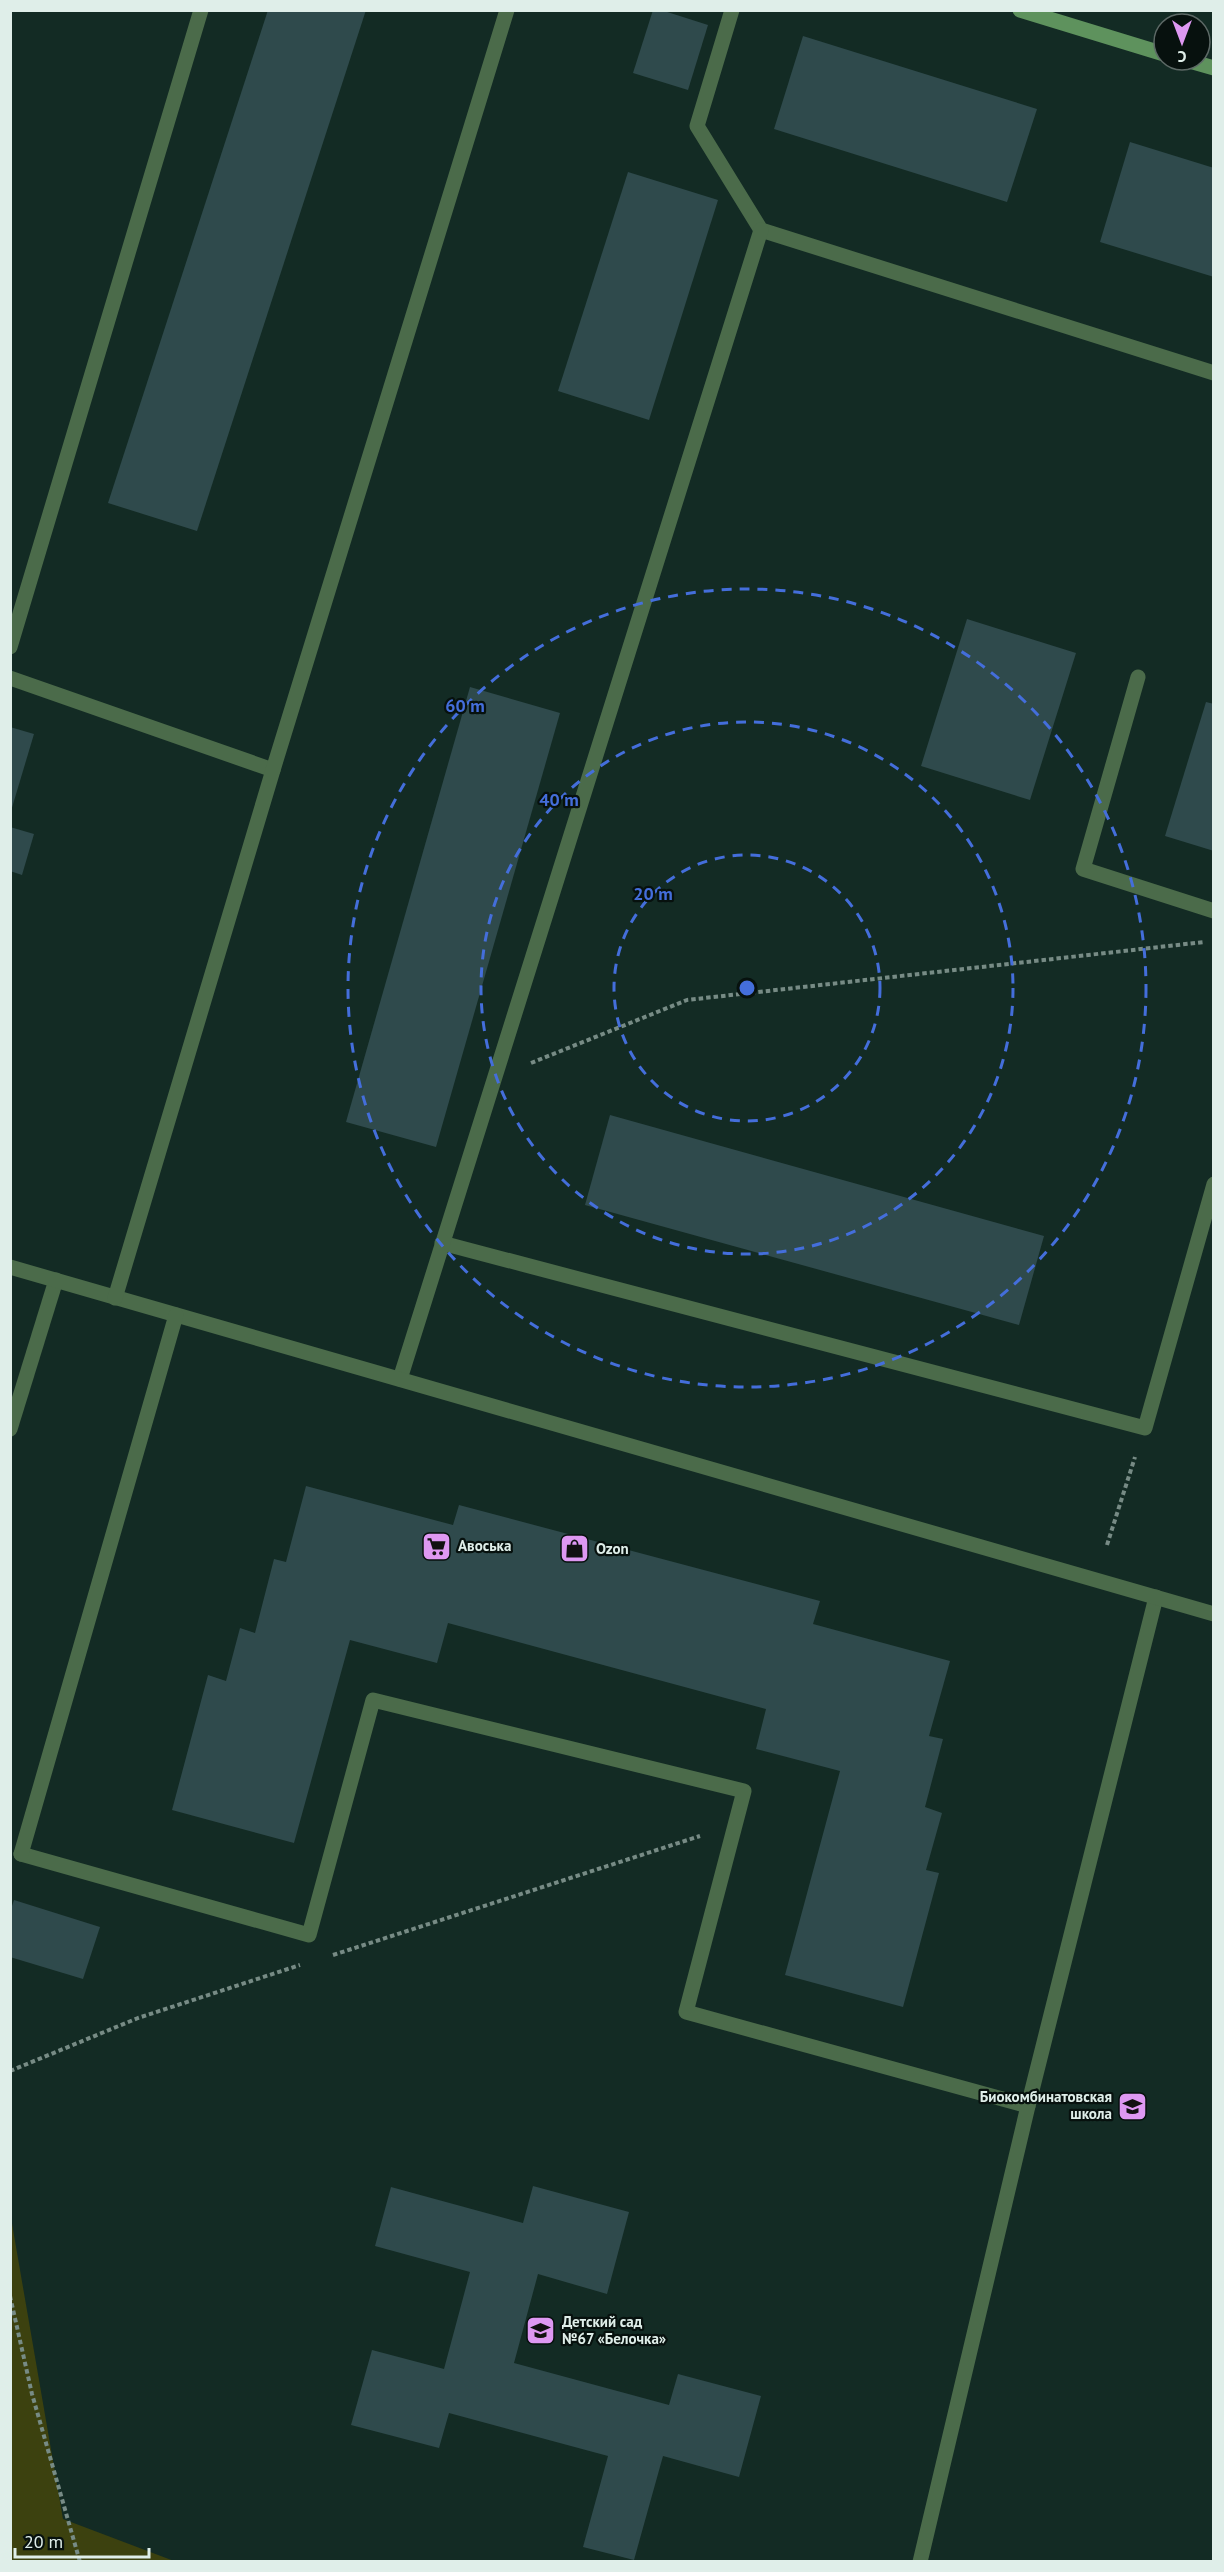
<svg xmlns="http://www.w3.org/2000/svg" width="1224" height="2572" font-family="'PT Sans',sans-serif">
<rect width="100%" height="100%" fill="#132b24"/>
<polygon fill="#3c410f" points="10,2212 63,2519 174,2561 11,2561"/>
<g fill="#2f4a4c">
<polygon points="268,10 366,10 197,531 108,503"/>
<polygon points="653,10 661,10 708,25 688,90 633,73"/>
<polygon points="803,36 1037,109 1007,202 774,129"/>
<polygon points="1130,142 1214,168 1214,277 1100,242"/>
<polygon points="628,172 718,200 649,420 558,391"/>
<polygon points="967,619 1076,653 1030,800 921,766"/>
<polygon points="470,687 560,713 436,1147 346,1122"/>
<polygon points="1206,702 1214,704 1214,851 1165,836"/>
<polygon points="10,727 34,734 11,811 10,811"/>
<polygon points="10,827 34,834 22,875 10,871"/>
<polygon points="610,1115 1044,1236 1019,1325 585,1205"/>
<polygon points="306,1486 453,1525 459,1505 820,1601 813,1624 950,1661 929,1736 943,1739 925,1807 942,1813 926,1870 939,1873 903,2007 785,1975 840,1771 756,1749 766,1709 448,1623 437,1663 350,1640 294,1843 172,1810 208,1675 226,1681 240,1628 255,1633 274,1559 286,1562"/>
<polygon points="14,1900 100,1927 83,1979 10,1957 10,1912"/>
<polygon points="533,2186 629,2212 607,2294 538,2274 514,2363 669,2405 678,2374 761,2396 739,2477 663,2456 634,2560 583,2547 608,2456 449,2413 439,2448 351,2425 372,2350 444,2369 470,2272 375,2246 391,2187 523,2223"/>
</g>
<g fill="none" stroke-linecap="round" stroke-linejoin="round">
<g stroke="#778b85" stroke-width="4" stroke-dasharray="4.5 3" stroke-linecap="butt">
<polyline points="531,1063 687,1000 1204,942"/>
<polyline points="1107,1545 1135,1457"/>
<polyline points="333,1955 700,1836"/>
<polyline points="10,2071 138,2018 300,1965"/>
<polyline points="10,2296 32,2394 80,2562"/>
</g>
<g stroke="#4b6b4a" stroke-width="15">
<polyline points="732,10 697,126 761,230 1214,373"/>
<polyline points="10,647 201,10"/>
<polyline points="1138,677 1083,869 1214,911"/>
<polyline points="10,678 273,770"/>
<polyline points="442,1243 1145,1428 1214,1184"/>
<polyline points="400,1379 761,230"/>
<polyline points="10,1429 56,1280"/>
<polyline points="21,1854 309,1935 373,1700 744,1791 686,2012 1028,2106"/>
<polyline points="920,2562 1028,2106 1156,1597"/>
</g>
<g stroke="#4b6b4a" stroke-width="15">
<polyline points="10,1267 1214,1614"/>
<polyline points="115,1298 273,770 507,10"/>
<polyline points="21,1854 176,1315"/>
</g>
<g stroke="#5e925d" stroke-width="15">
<polyline points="1020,10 1164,54"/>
<polyline points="1186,60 1214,68"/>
</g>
</g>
<g fill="none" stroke="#446edb" stroke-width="3" stroke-dasharray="10 8">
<circle cx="747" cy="988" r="133"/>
<circle cx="747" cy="988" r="266"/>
<circle cx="747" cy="988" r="399"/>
</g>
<defs>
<symbol id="supermarket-square" viewBox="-11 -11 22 22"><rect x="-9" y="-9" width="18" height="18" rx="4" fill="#de98f2" stroke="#07110e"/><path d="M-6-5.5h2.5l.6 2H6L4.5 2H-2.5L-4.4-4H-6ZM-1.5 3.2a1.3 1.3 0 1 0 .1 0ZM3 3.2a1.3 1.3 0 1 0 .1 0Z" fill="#111"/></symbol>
<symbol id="shop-square" viewBox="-11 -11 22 22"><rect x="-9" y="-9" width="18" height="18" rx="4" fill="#de98f2" stroke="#07110e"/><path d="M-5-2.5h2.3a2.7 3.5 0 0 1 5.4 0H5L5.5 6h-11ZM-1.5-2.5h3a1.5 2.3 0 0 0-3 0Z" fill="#111"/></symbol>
<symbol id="school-square" viewBox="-11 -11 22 22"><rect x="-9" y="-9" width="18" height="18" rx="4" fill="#de98f2" stroke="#07110e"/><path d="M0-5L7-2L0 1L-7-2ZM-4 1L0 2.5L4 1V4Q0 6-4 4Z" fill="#111"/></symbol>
</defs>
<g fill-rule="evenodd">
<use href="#supermarket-square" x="420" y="1530" width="33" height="33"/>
<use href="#shop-square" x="558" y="1532" width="33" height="33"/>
<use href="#school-square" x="1116" y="2090" width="33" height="33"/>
<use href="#school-square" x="524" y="2314" width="33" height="33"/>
</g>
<g text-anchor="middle" stroke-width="4.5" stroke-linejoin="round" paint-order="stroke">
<g font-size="15" font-weight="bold" fill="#dfeee9" stroke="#07110e" text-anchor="start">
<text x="458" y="1551">Авоська</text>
<text x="596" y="1554">Ozon</text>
<text x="1112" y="2102" text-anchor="end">Биокомбинатовская<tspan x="1112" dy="17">школа</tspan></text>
<text x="562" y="2327">Детский сад<tspan x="562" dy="17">№67 «Белочка»</tspan></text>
</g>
</g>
<circle cx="747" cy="988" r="9" fill="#446edb" stroke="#07110e" stroke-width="3"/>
<g font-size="18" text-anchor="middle" font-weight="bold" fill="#446edb" stroke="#07110e" stroke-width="4.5" stroke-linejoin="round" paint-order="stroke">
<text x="465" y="712">60 m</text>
<text x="559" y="806">40 m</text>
<text x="653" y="900">20 m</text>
</g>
<rect width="1224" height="2572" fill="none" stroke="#dfeee9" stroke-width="24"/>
<g transform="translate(1182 42) rotate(180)"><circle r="28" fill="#07110e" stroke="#5d6966" stroke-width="1.5"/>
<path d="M0-4.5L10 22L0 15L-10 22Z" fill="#de98f2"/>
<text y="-9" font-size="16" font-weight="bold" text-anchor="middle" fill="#dfeee9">С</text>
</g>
<path d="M15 2548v9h134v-9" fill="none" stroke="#dfeee9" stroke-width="3"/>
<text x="24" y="2548" font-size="18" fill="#dfeee9" stroke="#07110e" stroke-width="4.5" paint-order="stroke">20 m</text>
</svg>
